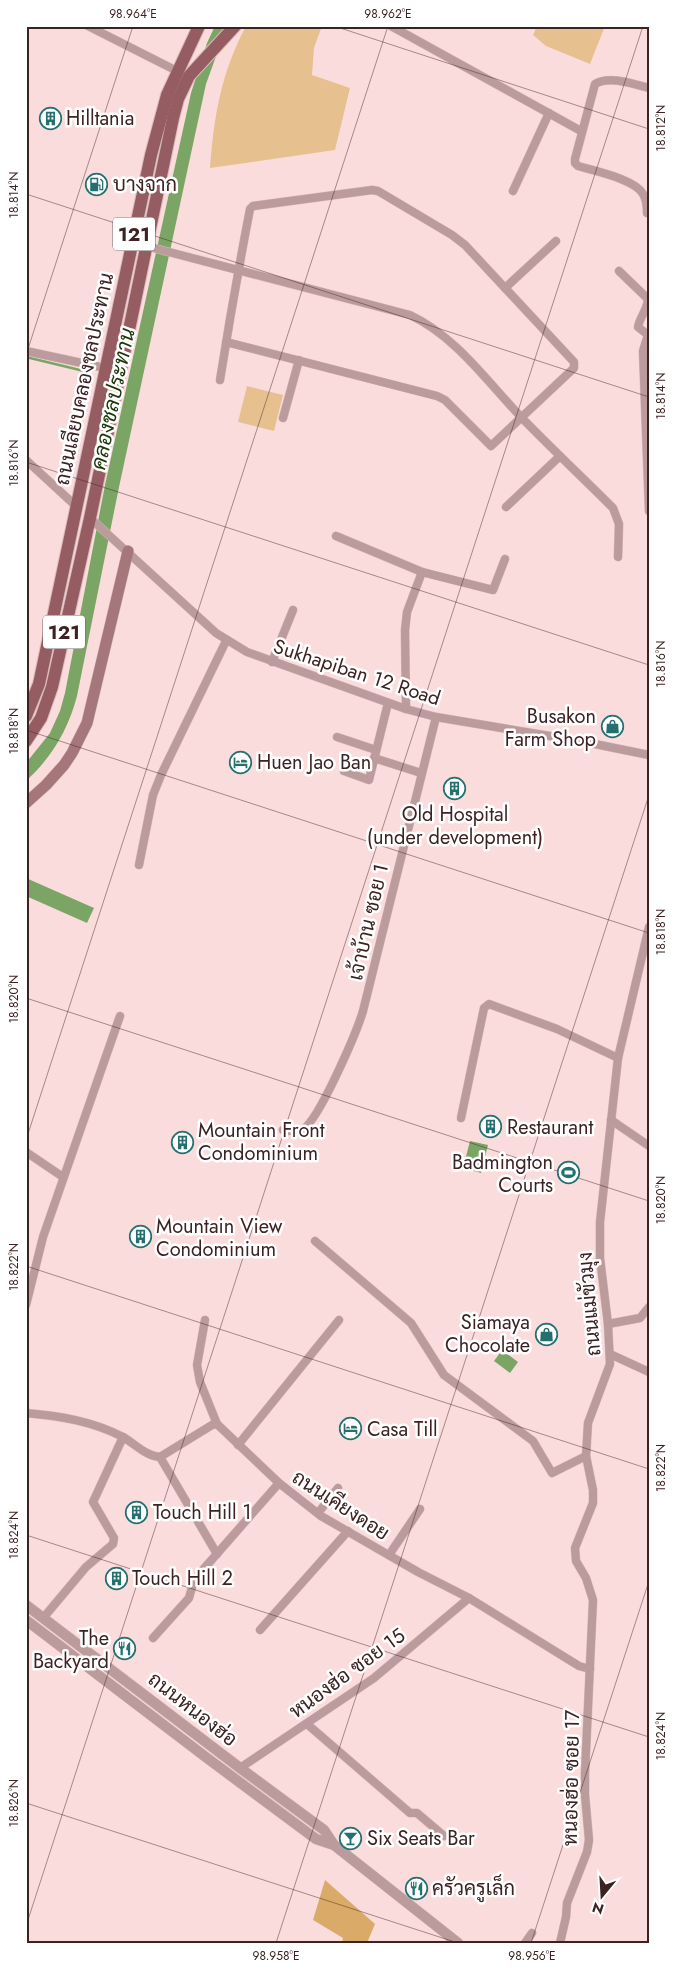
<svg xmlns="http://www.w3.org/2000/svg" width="675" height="1969" font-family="Jost,Sarabun,sans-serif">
<rect width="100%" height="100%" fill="#fbdcdd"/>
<g fill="#e6c18f">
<path d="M246 26H322L314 48 312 75 350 88 335 150 210 168C214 116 221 73 246 26Z"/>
<polygon points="537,26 605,26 590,64 546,46 533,35"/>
<polygon points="247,386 283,395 274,431 238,422"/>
</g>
<polygon fill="#daab68" points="325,1880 375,1924 367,1943 342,1943 343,1938 313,1920"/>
<g fill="#7ba565">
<path d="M215 26H227L206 84 119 487 77 696C68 730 52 757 26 781V763L50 733 60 711 65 693 105 485 191 93 207 43Z"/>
<polygon points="26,878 94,908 87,923 26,896"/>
<polygon points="470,1141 488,1145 481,1173 463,1168"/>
<polygon points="502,1350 518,1362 510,1373 494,1361"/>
</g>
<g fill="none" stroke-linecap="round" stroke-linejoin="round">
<polyline stroke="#7ba565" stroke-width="2.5" points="26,357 88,372"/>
<defs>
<g id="minor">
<polyline points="88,26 177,71"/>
<polyline points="391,26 581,131"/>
<polyline points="513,191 549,113"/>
<path d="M647 213C647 206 647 200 643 194 635 179 594 171 578 166L575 163V159L595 84C609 75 633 84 649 88"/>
<path d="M146 246 410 315C455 336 486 380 520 416 550 447 582 477 613 508L619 524 618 557"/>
<path d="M619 271 648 299C648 309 640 316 638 327L648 335 643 351 649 511"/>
<polyline points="505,288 556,241"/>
<polyline points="26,351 105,368"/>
<path d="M220 380C229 323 239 266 250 209L253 206 372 190 378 191 452 235 465 245 574 362V368L491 446 445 400 437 396 226 342"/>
<polyline points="283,418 299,360"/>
<polyline points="26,460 77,507"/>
<polyline points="506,507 560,456"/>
<polyline points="90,518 216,633 247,652 406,709 436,717 580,741 649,755"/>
<polyline points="336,536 422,572"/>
<polyline points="272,662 293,610"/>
<polyline points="406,709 405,630 407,612 422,572 493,590 505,559"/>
<polyline points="337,737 376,750"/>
<polyline points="374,758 421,773"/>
<polyline points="344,771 369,780 388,703"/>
<polyline points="139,865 153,795 161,775 226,641"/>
<polyline points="461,1118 484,1008 489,1004 557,1029 618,1058"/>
<polyline points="611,1120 649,1146"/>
<path d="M283 1130C289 1131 296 1132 302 1130 319 1121 357 1031 363 1011L436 717"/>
<polyline points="26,1152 63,1177"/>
<polyline points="315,1241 411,1323 444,1375 533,1441 552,1473 586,1456"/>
<polyline points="26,1305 43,1237 120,1016"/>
<polyline points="205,1320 197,1365 200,1382 217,1424 279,1483 321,1516 418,1572 469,1598 579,1666 590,1669"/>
<polyline points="608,1324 640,1318 649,1307"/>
<polyline points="610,1354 649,1372"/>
<path d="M26 1413C60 1416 92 1421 123 1437 135 1444 146 1456 160 1457L212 1425 217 1424"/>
<polyline points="238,1445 339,1320"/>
<polyline points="160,1457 217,1554"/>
<polyline points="318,1513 338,1488"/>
<polyline points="389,1555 420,1509"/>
<polyline points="44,1617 86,1567 113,1544 114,1538 93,1502 123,1437"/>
<polyline points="260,1630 348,1531"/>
<polyline points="153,1638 189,1598 194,1580 279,1483"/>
<polyline points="307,1724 410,1813 417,1813 444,1836"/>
<polyline points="240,1768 374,1678 469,1598"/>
<polyline points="525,1943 532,1933"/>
<polyline points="560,1943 566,1917 567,1903 587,1852 589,1840 585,1795 585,1772 593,1600 586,1578 576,1561 575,1548 593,1503 593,1490 586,1456 588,1423 610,1364 608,1324 600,1258 600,1222 618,1058 649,927"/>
</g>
<g id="tertiary">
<polyline points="26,1605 240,1768 324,1830 334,1845"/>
<polyline points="26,1620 207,1758 316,1839 334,1845 458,1943"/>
</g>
<polyline id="secondary" points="26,803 46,785 64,765 72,753 87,723 128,551"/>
<g id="primary">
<polyline points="26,716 39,684 151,155 167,95 199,26"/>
<polyline points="26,741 41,718 52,687 90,518 173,118 178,99 189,76 235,26"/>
</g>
</defs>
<use href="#minor" stroke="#d9babc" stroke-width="9"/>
<use href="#tertiary" stroke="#d9babc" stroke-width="11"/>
<use href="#secondary" stroke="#d9babc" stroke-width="12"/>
<use href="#primary" stroke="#d9babc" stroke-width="14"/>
<use href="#minor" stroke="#bc9b9c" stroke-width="8"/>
<use href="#tertiary" stroke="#bc9b9c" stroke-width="10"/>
<use href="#secondary" stroke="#a6777a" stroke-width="11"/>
<use href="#primary" stroke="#955d61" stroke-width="12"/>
</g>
<path fill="none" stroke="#3d2123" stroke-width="1" stroke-opacity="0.45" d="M334 26 649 129M26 194 649 397M26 355 133 26M26 462 649 665M26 730 649 933M26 998 649 1201M26 1140 388 26M26 1266 649 1469M26 1535 649 1737M26 1803 458 1943M26 1926 643 26M276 1943 649 795M531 1943 649 1581"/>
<defs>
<symbol id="building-ring" viewBox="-11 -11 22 22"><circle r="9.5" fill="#fff" stroke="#247070" stroke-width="1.5"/><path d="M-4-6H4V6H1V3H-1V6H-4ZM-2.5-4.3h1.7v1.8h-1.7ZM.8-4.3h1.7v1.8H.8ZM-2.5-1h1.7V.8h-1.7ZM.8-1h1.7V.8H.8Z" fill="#247070"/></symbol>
<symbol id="fuel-ring" viewBox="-11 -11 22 22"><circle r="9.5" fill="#fff" stroke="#247070" stroke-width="1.5"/><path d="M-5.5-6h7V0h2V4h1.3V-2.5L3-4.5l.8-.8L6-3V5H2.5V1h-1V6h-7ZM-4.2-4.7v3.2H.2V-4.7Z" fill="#247070"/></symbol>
<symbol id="shop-ring" viewBox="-11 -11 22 22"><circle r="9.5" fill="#fff" stroke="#247070" stroke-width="1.5"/><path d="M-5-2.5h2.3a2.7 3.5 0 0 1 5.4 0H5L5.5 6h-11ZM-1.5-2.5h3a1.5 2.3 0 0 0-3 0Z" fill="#247070"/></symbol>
<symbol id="hotel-ring" viewBox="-11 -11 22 22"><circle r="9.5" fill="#fff" stroke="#247070" stroke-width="1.5"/><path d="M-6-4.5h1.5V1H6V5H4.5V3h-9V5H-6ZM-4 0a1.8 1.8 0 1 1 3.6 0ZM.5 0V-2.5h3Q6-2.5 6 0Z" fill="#247070"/></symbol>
<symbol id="stadium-ring" viewBox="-11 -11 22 22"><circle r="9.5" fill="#fff" stroke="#247070" stroke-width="1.5"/><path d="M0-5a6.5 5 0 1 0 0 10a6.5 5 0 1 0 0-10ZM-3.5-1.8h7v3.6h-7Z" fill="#247070"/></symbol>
<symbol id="restaurant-ring" viewBox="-11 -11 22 22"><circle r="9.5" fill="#fff" stroke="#247070" stroke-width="1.5"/><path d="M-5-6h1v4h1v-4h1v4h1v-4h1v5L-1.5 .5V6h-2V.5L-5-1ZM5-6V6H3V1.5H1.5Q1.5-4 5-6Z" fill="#247070"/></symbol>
<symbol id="bar-ring" viewBox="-11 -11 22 22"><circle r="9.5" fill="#fff" stroke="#247070" stroke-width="1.5"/><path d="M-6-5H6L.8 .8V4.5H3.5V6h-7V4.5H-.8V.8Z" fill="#247070"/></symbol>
</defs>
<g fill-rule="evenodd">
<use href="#building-ring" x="38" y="106" width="25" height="25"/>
<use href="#fuel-ring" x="84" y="172" width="25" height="25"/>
<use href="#shop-ring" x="600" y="714" width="25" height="25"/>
<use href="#hotel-ring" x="228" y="750" width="25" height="25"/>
<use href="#building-ring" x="442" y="776" width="25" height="25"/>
<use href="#building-ring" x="478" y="1114" width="25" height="25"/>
<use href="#building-ring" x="170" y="1130" width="25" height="25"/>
<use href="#stadium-ring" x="556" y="1160" width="25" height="25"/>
<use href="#building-ring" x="128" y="1224" width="25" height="25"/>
<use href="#shop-ring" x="534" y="1322" width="25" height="25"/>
<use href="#hotel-ring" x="338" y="1416" width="25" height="25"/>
<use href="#building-ring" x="124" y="1500" width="25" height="25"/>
<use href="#building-ring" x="104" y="1566" width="25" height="25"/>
<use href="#restaurant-ring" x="112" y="1636" width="25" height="25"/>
<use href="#bar-ring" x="338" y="1826" width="25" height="25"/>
<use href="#restaurant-ring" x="404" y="1876" width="25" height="25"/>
</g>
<g text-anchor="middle" stroke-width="5" stroke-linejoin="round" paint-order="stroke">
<g fill="#fff" stroke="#776465" stroke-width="1">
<rect x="113" y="217.5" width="42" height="33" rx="4"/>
<rect x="43" y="615.5" width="42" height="33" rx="4"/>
</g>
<g font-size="19" font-weight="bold" fill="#3d2123">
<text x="134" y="241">121</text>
<text x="64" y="639">121</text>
</g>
<g font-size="20" fill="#3d2123" stroke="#fff" text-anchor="start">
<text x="66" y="125">Hilltania</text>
<text x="113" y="191">บางจาก</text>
<text x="596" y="723" text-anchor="end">Busakon<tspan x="596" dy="23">Farm Shop</tspan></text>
<text x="257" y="769">Huen Jao Ban</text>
<text x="455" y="821" text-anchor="middle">Old Hospital<tspan x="455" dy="23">(under development)</tspan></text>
<text x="507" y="1134">Restaurant</text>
<text x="198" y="1137">Mountain Front<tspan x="198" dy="23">Condominium</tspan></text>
<text x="553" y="1169" text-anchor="end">Badmington<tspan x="553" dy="23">Courts</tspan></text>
<text x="156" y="1233">Mountain View<tspan x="156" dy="23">Condominium</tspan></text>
<text x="530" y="1329" text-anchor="end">Siamaya<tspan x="530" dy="23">Chocolate</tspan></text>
<text x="367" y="1436">Casa Till</text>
<text x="153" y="1519">Touch Hill 1</text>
<text x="132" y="1585">Touch Hill 2</text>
<text x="109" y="1645" text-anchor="end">The<tspan x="109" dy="23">Backyard</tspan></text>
<text x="367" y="1845">Six Seats Bar</text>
<text x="432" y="1895">ครัวครูเล็ก</text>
</g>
<g font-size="20" fill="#3d2123" stroke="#fff">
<text transform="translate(84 379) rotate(-78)" y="7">ถนนเลียบคลองชลประทาน</text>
<text transform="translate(357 672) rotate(18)" y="7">Sukhapiban 12 Road</text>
<text transform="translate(368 922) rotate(-77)" y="7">เจ้าบ้าน ซอย 1</text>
<text transform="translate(589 1304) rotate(-95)" y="7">ถนนแม่ขัวมุง</text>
<text transform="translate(341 1505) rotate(33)" y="7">ถนนเคียงดอย</text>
<text transform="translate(347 1673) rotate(-36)" y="7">หนองฮ่อ ซอย 15</text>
<text transform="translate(193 1709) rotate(38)" y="7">ถนนหนองฮ่อ</text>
<text transform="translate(571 1778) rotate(-89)" y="7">หนองฮ่อ ซอย 17</text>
</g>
<g font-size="21" font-style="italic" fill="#1a3606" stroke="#fff">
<text transform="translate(113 399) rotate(-78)" y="7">คลองชลประทาน</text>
</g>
</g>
<rect width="675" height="1969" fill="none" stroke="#ffffff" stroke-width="55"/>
<g transform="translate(602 1896) rotate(198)" stroke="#ffffff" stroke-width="4" paint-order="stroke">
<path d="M0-4L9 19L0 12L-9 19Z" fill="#3d2123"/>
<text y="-8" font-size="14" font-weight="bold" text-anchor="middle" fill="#3d2123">N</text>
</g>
<rect x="28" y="28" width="620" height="1914" fill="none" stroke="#3d2123" stroke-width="2"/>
<g font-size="12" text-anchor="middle" fill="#3d2123">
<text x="133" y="18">98.964°E</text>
<text x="388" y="18">98.962°E</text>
<text transform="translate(661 128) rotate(-90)" y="4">18.812°N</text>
<text transform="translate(14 195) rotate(-90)" y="4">18.814°N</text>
<text transform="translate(661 396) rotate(-90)" y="4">18.814°N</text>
<text transform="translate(14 463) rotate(-90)" y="4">18.816°N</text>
<text transform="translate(661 664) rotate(-90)" y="4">18.816°N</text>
<text transform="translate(14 731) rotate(-90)" y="4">18.818°N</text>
<text transform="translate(661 932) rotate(-90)" y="4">18.818°N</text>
<text transform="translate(14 999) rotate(-90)" y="4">18.820°N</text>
<text transform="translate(661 1200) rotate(-90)" y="4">18.820°N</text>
<text transform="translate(14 1267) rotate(-90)" y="4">18.822°N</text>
<text transform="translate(661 1468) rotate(-90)" y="4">18.822°N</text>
<text transform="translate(14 1535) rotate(-90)" y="4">18.824°N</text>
<text transform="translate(661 1736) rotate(-90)" y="4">18.824°N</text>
<text transform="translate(14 1803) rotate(-90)" y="4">18.826°N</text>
<text x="276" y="1960">98.958°E</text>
<text x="532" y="1960">98.956°E</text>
</g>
</svg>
